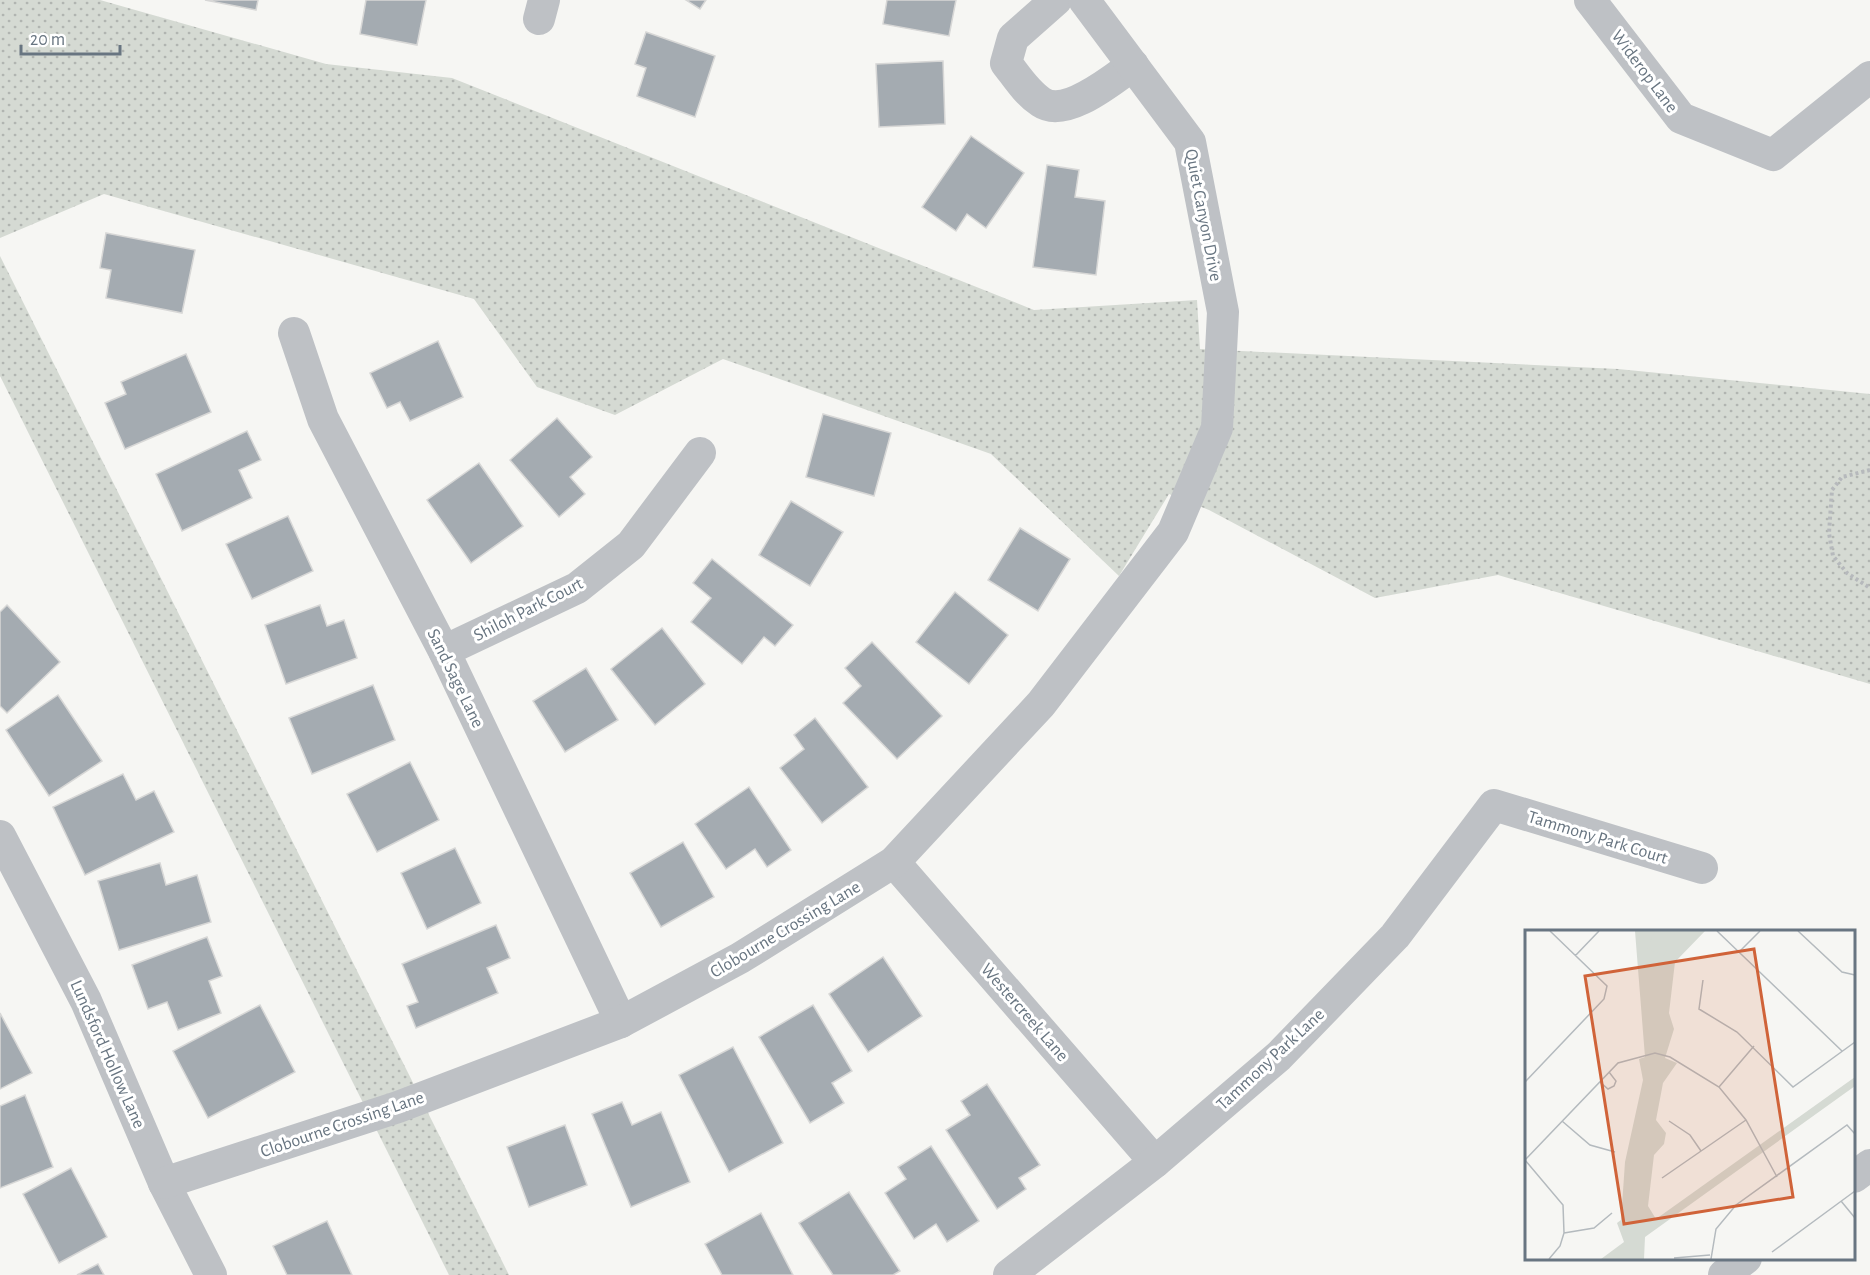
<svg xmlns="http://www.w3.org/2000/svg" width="1870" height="1275" font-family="'Alegreya Sans',sans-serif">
<defs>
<pattern id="green-dots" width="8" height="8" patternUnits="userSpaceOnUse" patternTransform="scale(1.5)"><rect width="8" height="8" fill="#d5dad3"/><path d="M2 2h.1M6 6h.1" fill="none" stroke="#b1b5b1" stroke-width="1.8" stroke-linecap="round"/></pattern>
</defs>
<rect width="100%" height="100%" fill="#f6f6f3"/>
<g fill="url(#green-dots)">
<polygon points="0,0 100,0 326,64 452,78 1034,310 1197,300 1200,349 1618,369 1870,394 1870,684 1498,575 1375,598 1209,510 1169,494 1119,576 991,454 723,359 615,415 537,387 474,299 104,194 0,238"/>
<polygon points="0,256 509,1275 449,1275 0,376"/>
</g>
<g fill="#a4abb1" stroke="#d7d7d6" stroke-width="1.5">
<polygon points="205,0 258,0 256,10"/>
<polygon points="366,0 426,0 417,45 360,34"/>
<polygon points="686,0 706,0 700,9"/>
<polygon points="887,0 956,0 949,36 883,24"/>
<polygon points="646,32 715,56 695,117 637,96 646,68 635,64"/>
<polygon points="943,61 945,124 879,127 876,64"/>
<polygon points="971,136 1024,173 986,228 967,214 956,231 922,207"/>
<polygon points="1047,165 1079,170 1075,197 1105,201 1096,275 1033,267"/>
<polygon points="106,233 195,250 182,313 106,298 111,270 100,268"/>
<polygon points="438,341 463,397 410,421 400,402 387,408 370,373"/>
<polygon points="186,354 211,412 125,449 105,403 126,394 121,382"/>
<polygon points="823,414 891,433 874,496 806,477"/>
<polygon points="557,418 592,457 570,477 585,494 559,517 510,460"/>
<polygon points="247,431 261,460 239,470 252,498 182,531 156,474"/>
<polygon points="479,463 523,526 471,563 427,500"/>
<polygon points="791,501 843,532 810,586 759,555"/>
<polygon points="288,516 313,571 252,599 226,544"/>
<polygon points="1020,528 1070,559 1038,611 988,580"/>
<polygon points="712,559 793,625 775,646 764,637 742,664 691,622 711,598 693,583"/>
<polygon points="955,592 1008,635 969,684 916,642"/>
<polygon points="7,605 60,662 7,713 0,706 0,612"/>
<polygon points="320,605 327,626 344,620 357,658 286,684 265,625"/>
<polygon points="662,628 705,684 655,725 611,669"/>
<polygon points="872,642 942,716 897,759 843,703 861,686 845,668"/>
<polygon points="586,668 618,720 565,752 533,701"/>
<polygon points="373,685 395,740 312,774 289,718"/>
<polygon points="58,695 102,761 49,796 6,730"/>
<polygon points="815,718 868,787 822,823 780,768 804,749 794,735"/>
<polygon points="410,762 439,820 377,852 347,794"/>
<polygon points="123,774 136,800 154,791 174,832 85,875 53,807"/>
<polygon points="749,787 791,850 767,867 755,849 726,869 695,824"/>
<polygon points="683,842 714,897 661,927 630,873"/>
<polygon points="455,848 481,903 427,929 401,873"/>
<polygon points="160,863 166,885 197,875 211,922 119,950 98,881"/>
<polygon points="496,925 510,958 487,968 498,993 416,1028 407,1006 418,1002 402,964"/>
<polygon points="207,937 222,976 209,981 221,1013 178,1030 167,1002 148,1009 132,965"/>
<polygon points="883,957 922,1016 868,1052 829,994"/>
<polygon points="260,1005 295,1072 208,1118 173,1051"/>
<polygon points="813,1005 852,1071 832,1083 844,1103 810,1123 759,1037"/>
<polygon points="0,1013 32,1073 0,1089"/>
<polygon points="733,1047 783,1143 729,1172 679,1075"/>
<polygon points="987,1084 1040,1165 1019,1178 1026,1189 997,1209 946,1130 970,1115 961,1101"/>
<polygon points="25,1095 53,1167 0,1188 0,1106"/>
<polygon points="622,1102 632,1125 661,1112 690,1182 631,1207 592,1114"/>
<polygon points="565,1125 587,1185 529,1207 507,1147"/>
<polygon points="931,1146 979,1221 947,1242 936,1224 914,1239 885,1193 906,1179 898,1167"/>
<polygon points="71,1168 107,1237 59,1263 23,1194"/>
<polygon points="849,1192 900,1271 893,1275 833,1275 799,1223"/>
<polygon points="761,1213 793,1275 722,1275 705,1244"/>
<polygon points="327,1221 352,1275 287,1275 273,1246"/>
<polygon points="98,1264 104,1275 77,1275"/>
</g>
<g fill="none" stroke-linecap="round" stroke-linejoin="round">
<polyline stroke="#b6b9bc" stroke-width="4" stroke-dasharray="3 3" stroke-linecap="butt" points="1870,470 1842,477 1832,490 1829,533 1833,556 1847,573 1870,588"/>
<g stroke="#bec1c5" stroke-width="32">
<path d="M1056 0 1013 38 1006 63C1017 77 1026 92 1041 102 1066 119 1113 79 1133 65"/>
<polyline points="1590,0 1681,118 1773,155 1870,77"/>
<polyline points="539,19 544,0"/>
<polyline points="294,333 323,419 444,651 621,1022"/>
<polyline points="444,651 577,588 631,545 700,453"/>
<polyline points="0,836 86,1001 164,1183 211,1275"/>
<polyline points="894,862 1155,1162"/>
<polyline points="1854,1177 1870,1165"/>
<polyline points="164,1183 398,1107 621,1022 740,958 894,862 1041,704 1173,532 1217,428 1223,312 1190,142 1084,0"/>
<polyline points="1009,1275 1155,1162 1279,1056 1395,936 1494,805 1702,868"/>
<polyline points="1724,1275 1746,1258"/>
</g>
</g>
<g text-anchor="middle" stroke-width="6" stroke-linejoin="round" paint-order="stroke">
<g font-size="18" fill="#687581" stroke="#fff">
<text transform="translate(1645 71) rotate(53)" y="6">Widerop Lane</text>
<text transform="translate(1204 215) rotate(79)" y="6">Quiet Canyon Drive</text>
<text transform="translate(528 609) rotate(-27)" y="6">Shiloh Park Court</text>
<text transform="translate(456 678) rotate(64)" y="6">Sand Sage Lane</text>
<text transform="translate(1598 837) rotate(17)" y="6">Tammony Park Court</text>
<text transform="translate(785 929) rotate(-31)" y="6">Clobourne Crossing Lane</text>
<text transform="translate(1025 1012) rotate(49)" y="6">Westercreek Lane</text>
<text transform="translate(108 1054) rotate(66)" y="6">Lundsford Hollow Lane</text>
<text transform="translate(1270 1059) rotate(-43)" y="6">Tammony Park Lane</text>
<text transform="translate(342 1124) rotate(-19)" y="6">Clobourne Crossing Lane</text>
</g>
</g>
<g transform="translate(1525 930)">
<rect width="330" height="330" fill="#f6f6f3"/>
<path d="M110 1H180L150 32 144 83 149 99 140 128 152 133 138 153 131 190 141 203 139 214 129 225 123 276 131 289 330 147V156L120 307 119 329H76L99 312 92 293 96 290 100 232 118 150 114 129 120 127Z" fill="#d5dad3"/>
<path d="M130 1H151L139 26 122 18Z" fill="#d5dad3"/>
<path fill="none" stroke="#b4babe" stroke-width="1.5" d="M192 1 317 121M273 1 317 42 330 45M214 22 235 1M50 26 74 1M178 50 174 79 212 102 268 157 330 112M0 152 79 69 82 56 25 1M75 152 83 159 89 156 91 151 84 142M194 157 229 116M37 191 65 215 90 222M144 191 165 205 176 221M0 230 93 133 130 123 145 127 194 157 221 190 252 247M0 230 38 275 39 303 35 316 24 329M137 248 221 190M316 271 330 288M39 303 69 298 87 283M247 322 330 261M149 328 185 325M186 329 191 299 211 275 322 195 330 204"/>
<path fill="#d06339" fill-opacity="0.15" stroke="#d06339" stroke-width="3" d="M229 19 268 267 99 294 60 46Z"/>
<rect width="330" height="330" fill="none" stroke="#687581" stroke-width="3"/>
</g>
<path d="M21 45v9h99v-9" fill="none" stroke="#687581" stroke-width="3"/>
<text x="30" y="45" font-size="18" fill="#687581" stroke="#ffffff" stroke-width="4.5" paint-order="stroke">20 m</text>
</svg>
